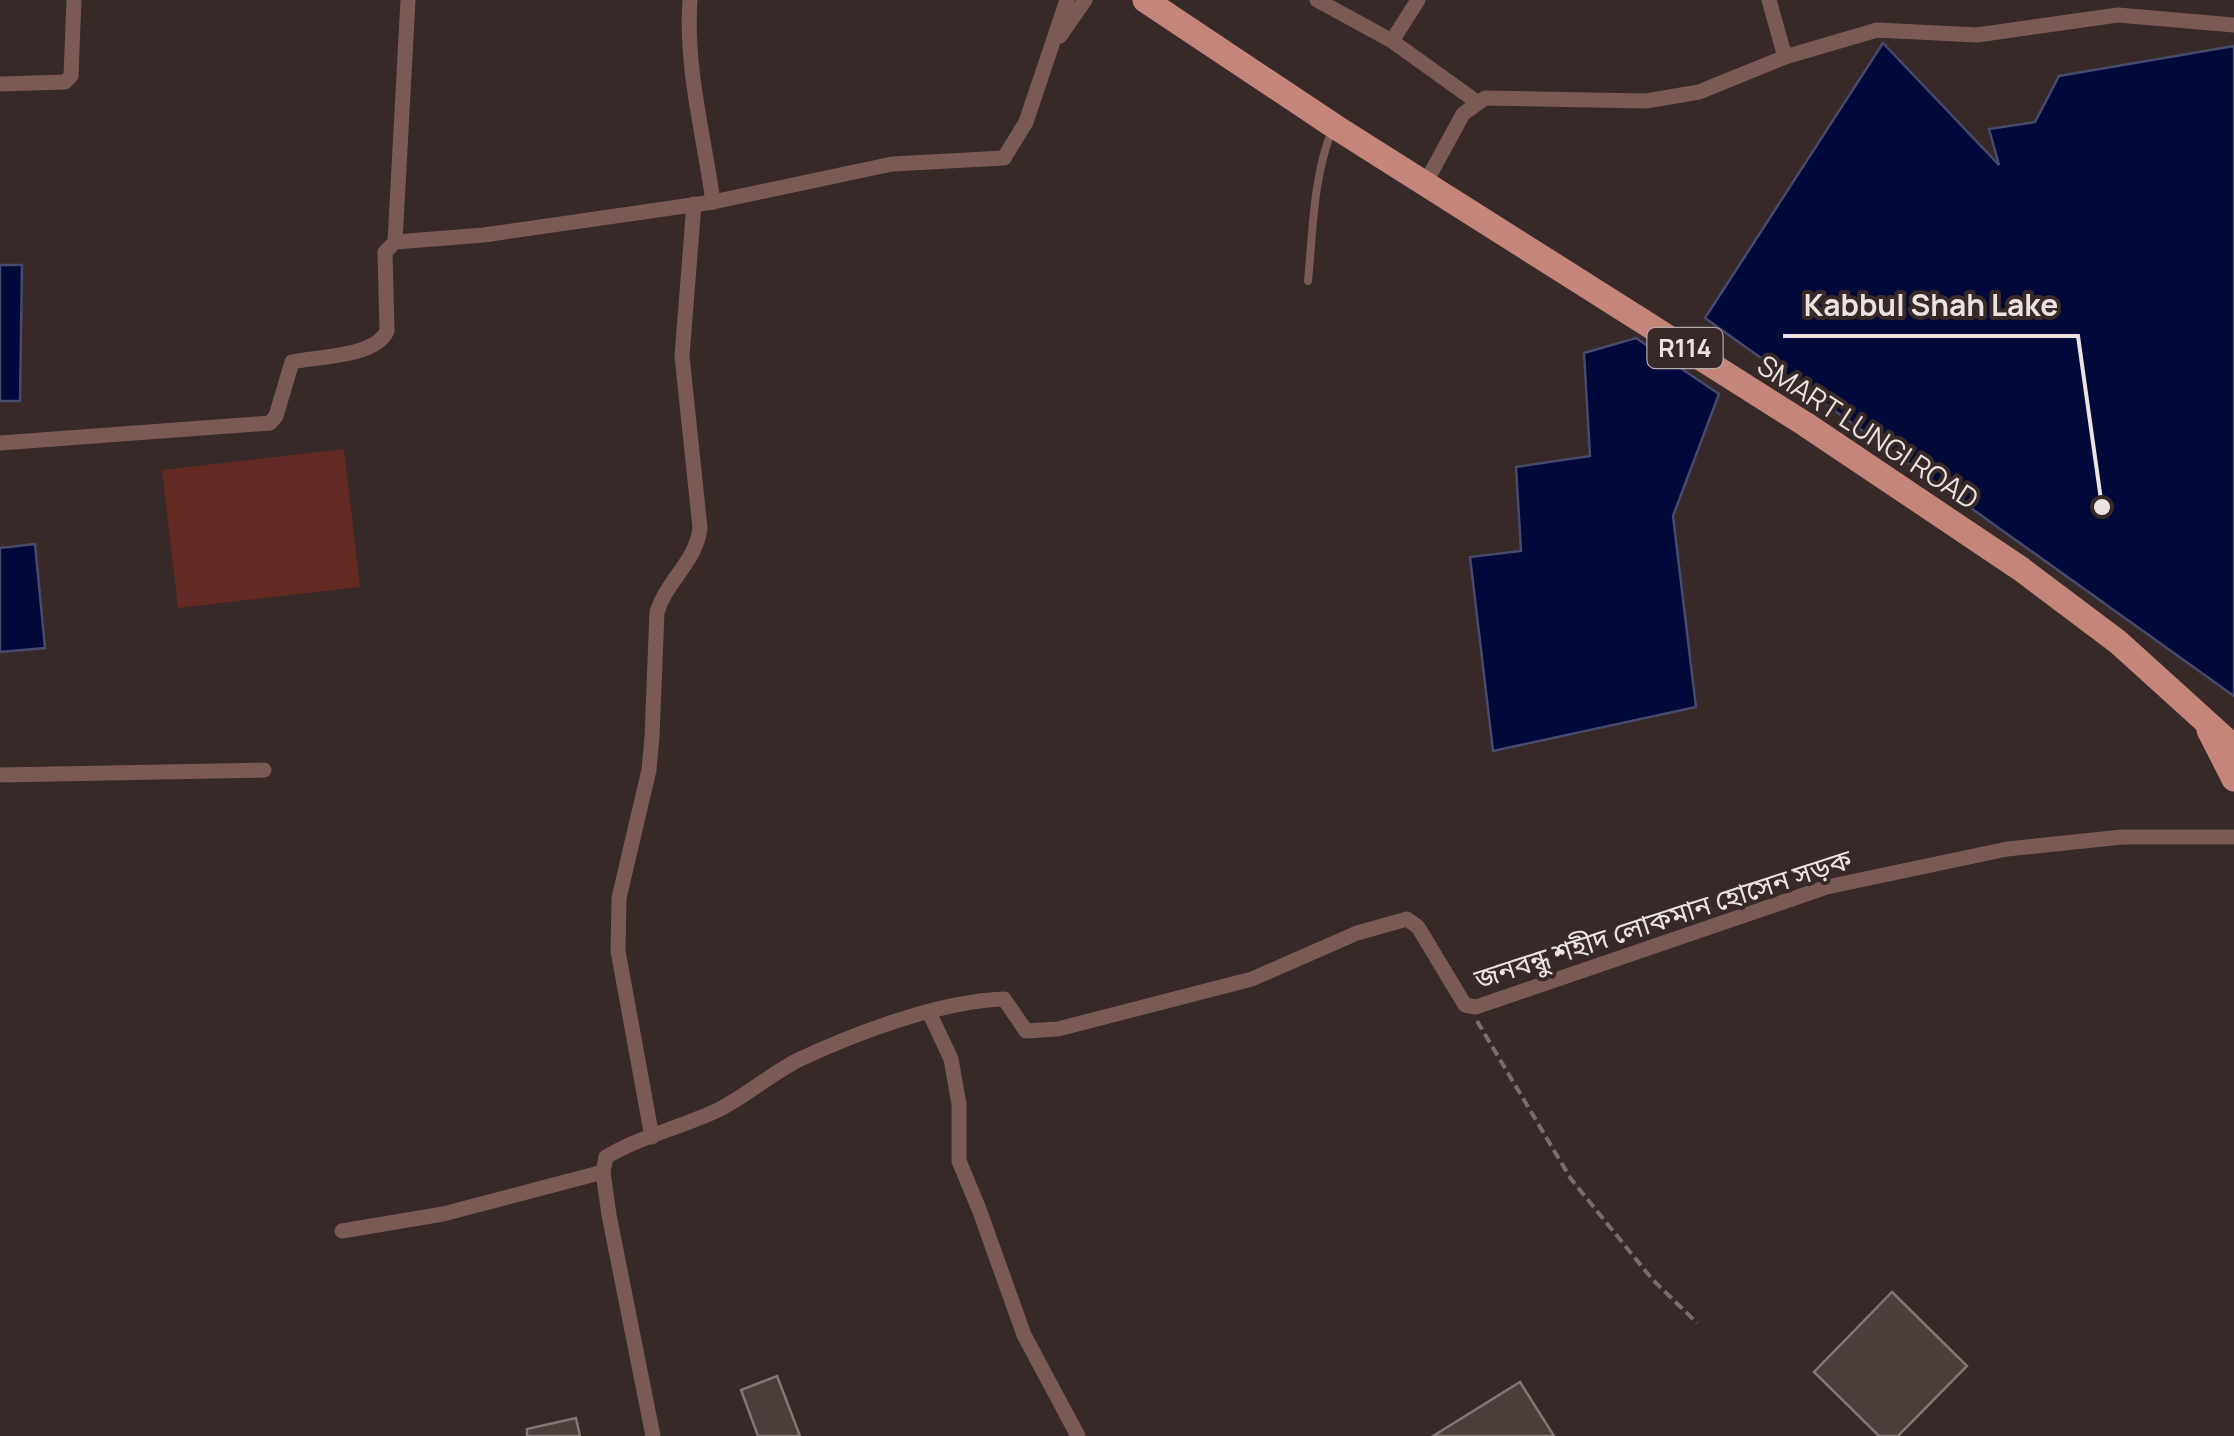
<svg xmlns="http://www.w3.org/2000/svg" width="2234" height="1436" font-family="Manrope,'Noto Sans Bengali',sans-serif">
<rect width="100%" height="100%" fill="#362927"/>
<polygon fill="#622a23" points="344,449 360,587 178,608 162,470"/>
<g fill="#01083a" stroke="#474a6c" stroke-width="2.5">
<polygon points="1883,43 1999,165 1989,129 2035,122 2059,76 2234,46 2234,696 1705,318"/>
<polygon points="0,265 22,265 20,401 0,401"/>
<polygon points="1636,338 1719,394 1673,516 1696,707 1493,751 1470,557 1521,551 1516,467 1590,456 1584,353"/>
<polygon points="35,544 45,648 0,652 0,548"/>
</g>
<g fill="#4b3e3b" stroke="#857673" stroke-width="2.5">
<polygon points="1892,1292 1967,1366 1898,1436 1879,1436 1814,1372"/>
<polygon points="777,1376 800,1436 758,1436 741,1390"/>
<polygon points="1520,1382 1554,1436 1433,1436"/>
<polygon points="576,1418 580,1436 527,1436 527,1429"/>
</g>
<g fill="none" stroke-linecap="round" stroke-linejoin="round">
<polyline stroke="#786d6b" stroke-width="4" stroke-dasharray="10 5" stroke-linecap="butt" points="1477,1021 1571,1179 1652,1279 1697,1323"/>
<path stroke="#7a5a55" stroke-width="8" d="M1308 281C1313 230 1313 178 1332 130"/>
<g stroke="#7a5a55" stroke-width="15">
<path d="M690 0C685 68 704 135 713 202"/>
<polyline points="1317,0 1392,41 1477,102"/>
<polyline points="1769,0 1785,57"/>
<polyline points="1060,36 1085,0"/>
<polyline points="1392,41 1418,0"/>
<polyline points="0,84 65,82 71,76 74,0"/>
<polyline points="1426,182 1463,114 1485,98 1646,101 1699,92 1785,57 1877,30 1977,35 2118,15 2234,25"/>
<polyline points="395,242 408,0"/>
<path d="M0 443 270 423 276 416 292 362C319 356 375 357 387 331L385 252 395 242 484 235 713 202 892 164 1004 158 1026 122 1067 0"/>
<polyline points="0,775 264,770"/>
<polyline points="929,1012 951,1059 959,1104 959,1161 979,1209 1024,1335 1078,1436"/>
<path d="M652 1137 618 951 619 898 649 770 652 737 657 612C667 580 696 562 700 528L682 356 694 204"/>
<polyline points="342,1231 443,1214 603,1172"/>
<path d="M653 1436 609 1215 603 1172 606 1157C641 1136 683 1127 720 1109 747 1095 771 1074 798 1060 856 1033 940 1001 1004 999L1026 1031 1058 1029 1252 979 1357 933 1407 919 1418 927 1465 1005 1476 1007 1827 887 2007 849 2122 837H2234"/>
</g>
<g stroke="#c5857b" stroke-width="25">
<polyline points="1145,0 1334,126 1805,424 2021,569 2118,642 2234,747"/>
<polyline points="2209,730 2234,779"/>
</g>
</g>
<g text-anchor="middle" stroke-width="8" stroke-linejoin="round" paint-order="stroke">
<rect fill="#362927" stroke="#b5aba9" stroke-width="2.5" x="1647.5" y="328" width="75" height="40" rx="8"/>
<g font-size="25" font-weight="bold" fill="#ebe3e1">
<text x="1685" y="357">R114</text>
</g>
<g font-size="28" fill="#ebe3e1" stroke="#362927">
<text transform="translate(1868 432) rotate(33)" y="10">SMART LUNGI ROAD</text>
<text transform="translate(1663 919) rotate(-18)" y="10">জনবন্ধু শহীদ লোকমান হোসেন সড়ক</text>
</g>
</g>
<path fill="none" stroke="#ebe3e1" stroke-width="4" d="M2102 507L2078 336H1783"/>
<circle fill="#ebe3e1" stroke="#362927" stroke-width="4" cx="2102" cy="507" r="10"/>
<g font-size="30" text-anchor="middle" font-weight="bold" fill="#ebe3e1" stroke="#362927" stroke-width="8" stroke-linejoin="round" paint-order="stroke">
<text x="1931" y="316">Kabbul Shah Lake</text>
</g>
</svg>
